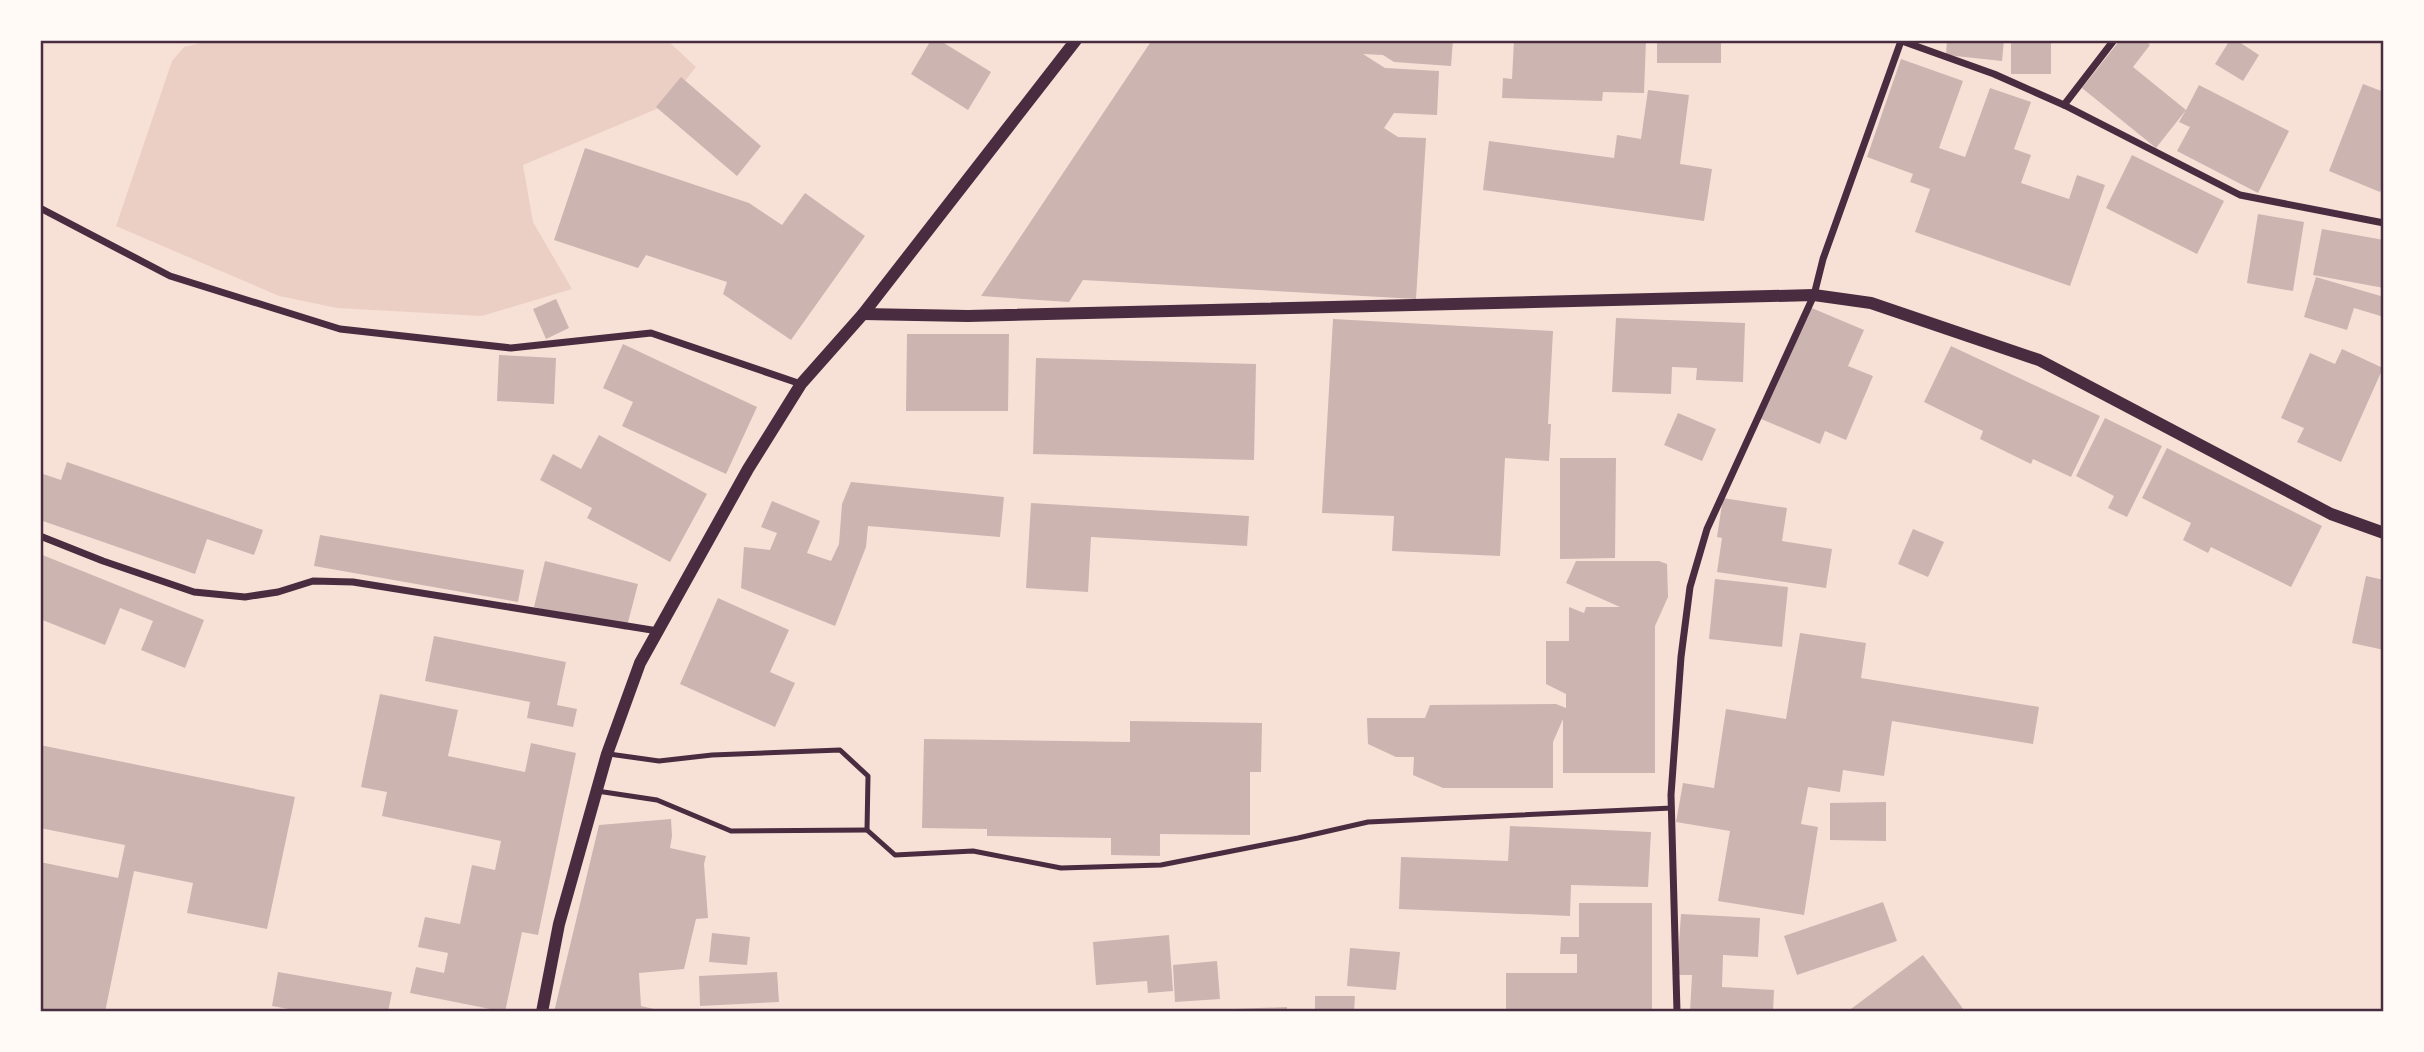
<svg xmlns="http://www.w3.org/2000/svg" width="2424" height="1052" font-family="'Roboto Condensed',sans-serif">
<rect width="100%" height="100%" fill="#f7e1d7"/>
<polygon fill="#ebcfc5" points="214,40 667,40 696,67 666,105 523,165 533,222 572,289 482,316 337,308 279,296 116,226 172,61 184,47"/>
<g fill="#ccb4b1">
<polygon points="931,40 939,40 991,72 968,110 911,74"/>
<polygon points="1152,40 1299,40 1298,43 1300,40 1453,40 1451,66 1394,62 1383,55 1363,54 1385,68 1439,71 1437,115 1394,113 1384,128 1398,137 1426,138 1416,299 1083,280 1069,302 981,296"/>
<polygon points="1514,40 1646,40 1644,93 1603,92 1602,101 1502,98 1503,78 1512,79"/>
<rect x="1657" y="40" width="64" height="23"/>
<polygon points="1947,40 2004,40 2002,61 1946,55"/>
<rect x="2011" y="40" width="40" height="34"/>
<polygon points="2120,40 2145,40 2150,45 2133,67 2186,110 2199,85 2289,131 2258,193 2177,151 2190,127 2179,122 2186,110 2156,148 2082,88"/>
<polygon points="2230,40 2236,40 2259,55 2243,81 2215,64"/>
<polygon points="1901,59 1963,81 1939,148 1965,157 1990,88 2031,102 2014,149 2031,155 2021,183 2069,199 2077,175 2105,185 2070,286 1915,232 1930,189 1910,182 1913,174 1867,157"/>
<polygon points="681,77 761,146 737,176 656,107"/>
<polygon points="2363,84 2384,92 2384,182 2380,192 2329,171"/>
<polygon points="1648,90 1689,95 1680,164 1712,169 1704,221 1483,190 1489,141 1614,158 1617,135 1641,139"/>
<polygon points="585,148 749,203 782,225 805,193 865,236 791,340 723,294 727,282 646,255 638,268 554,240"/>
<polygon points="2132,155 2224,201 2197,254 2106,208"/>
<polygon points="2258,214 2304,222 2293,291 2247,283"/>
<polygon points="2322,229 2384,240 2384,288 2313,275"/>
<polygon points="2316,277 2384,297 2384,317 2354,308 2347,330 2304,317"/>
<polygon points="556,299 569,328 546,339 533,309"/>
<polygon points="1807,306 1864,330 1848,366 1873,376 1846,440 1825,431 1820,444 1759,418"/>
<polygon points="1616,318 1745,323 1743,382 1696,380 1697,368 1672,367 1671,394 1612,392"/>
<polygon points="1333,319 1553,331 1548,424 1551,424 1549,461 1505,458 1500,556 1392,551 1394,516 1322,513"/>
<polygon points="907,334 1009,334 1008,411 906,411"/>
<polygon points="623,344 757,407 726,474 622,426 633,402 603,388"/>
<polygon points="1951,346 2100,416 2071,477 2033,459 2031,464 1980,439 1983,431 1924,402"/>
<polygon points="2342,349 2383,368 2341,462 2297,442 2304,428 2281,418 2310,353 2335,364"/>
<polygon points="499,355 556,358 554,404 497,401"/>
<polygon points="1036,358 1256,364 1254,460 1033,454"/>
<polygon points="1678,413 1716,429 1702,461 1664,445"/>
<polygon points="2105,418 2162,446 2127,517 2108,508 2114,496 2076,476"/>
<polygon points="599,435 707,494 670,562 587,518 592,508 540,480 553,454 581,469"/>
<polygon points="2167,448 2322,526 2291,587 2211,547 2208,553 2183,540 2191,523 2142,498"/>
<polygon points="1560,458 1616,458 1615,558 1560,559"/>
<polygon points="67,462 263,530 254,555 207,539 195,574 40,520 40,473 61,480"/>
<polygon points="851,482 1004,497 1000,537 868,526 866,547 835,626 741,588 744,547 770,550 777,533 761,527 772,501 820,521 807,553 831,561 839,544 842,504"/>
<polygon points="1723,498 1787,508 1782,541 1832,549 1826,588 1717,572 1722,538 1717,537"/>
<polygon points="1031,503 1249,516 1247,546 1091,537 1088,592 1026,588"/>
<polygon points="1913,529 1944,542 1928,577 1898,564"/>
<polygon points="320,535 524,570 518,602 314,566"/>
<polygon points="40,554 204,620 185,668 141,650 153,621 120,608 105,645 40,619"/>
<polygon points="545,561 638,584 626,630 534,607"/>
<polygon points="1576,561 1659,561 1667,564 1668,597 1655,626 1655,773 1563,773 1563,719 1553,742 1553,788 1443,788 1413,775 1414,757 1396,757 1368,744 1367,718 1425,718 1430,705 1556,704 1566,708 1566,694 1546,684 1546,641 1569,641 1569,607 1584,613 1586,607 1620,607 1566,583"/>
<polygon points="2366,576 2384,580 2384,650 2352,643"/>
<polygon points="1715,579 1788,587 1782,647 1709,639"/>
<polygon points="718,598 789,630 770,672 795,683 775,727 680,684"/>
<polygon points="1800,633 1866,643 1861,678 2039,707 2033,744 1892,721 1884,776 1843,770 1840,792 1808,787 1801,824 1818,827 1804,915 1718,901 1730,831 1676,822 1683,783 1714,788 1726,709 1786,719"/>
<polygon points="434,636 566,662 557,705 577,709 573,727 527,718 530,702 425,681"/>
<polygon points="380,694 458,710 448,756 525,772 531,743 576,753 538,935 522,932 505,1012 410,993 416,967 444,973 448,953 418,947 425,917 460,924 472,865 495,870 501,841 382,816 387,792 361,787"/>
<polygon points="1130,721 1262,723 1261,772 1250,772 1250,835 1160,834 1160,856 1111,855 1111,838 987,836 987,829 922,828 924,739 1130,742"/>
<polygon points="40,745 295,797 267,929 187,913 193,883 134,871 105,1012 40,1012 40,862 118,878 125,845 40,828"/>
<polygon points="1886,802 1886,841 1830,840 1830,803"/>
<polygon points="671,819 672,836 670,848 706,856 704,864 708,918 696,919 684,969 639,973 641,1006 654,1009 654,1012 554,1012 599,825"/>
<polygon points="1510,826 1651,832 1648,887 1571,885 1570,916 1399,909 1401,857 1508,861"/>
<polygon points="1883,902 1897,941 1797,975 1784,936"/>
<polygon points="1579,903 1652,903 1652,1012 1506,1011 1506,973 1577,973 1577,954 1560,954 1561,937 1579,937"/>
<polygon points="1681,914 1760,918 1758,957 1723,955 1722,987 1774,990 1773,1012 1690,1012 1692,975 1677,975"/>
<polygon points="712,933 750,937 747,965 709,962"/>
<polygon points="1169,935 1173,991 1148,993 1147,981 1096,985 1093,942"/>
<polygon points="1350,948 1400,952 1396,990 1347,986"/>
<polygon points="1923,955 1964,1010 1961,1012 1847,1012"/>
<polygon points="1217,961 1220,999 1175,1002 1173,965"/>
<polygon points="278,972 392,992 388,1012 305,1012 272,1006"/>
<polygon points="777,972 779,1002 700,1006 699,976"/>
<polygon points="1315,996 1355,996 1354,1012 1315,1012"/>
<polygon points="1287,1007 1287,1012 1234,1012 1234,1009"/>
</g>
<g fill="none" stroke-linecap="round" stroke-linejoin="round">
<g stroke="#4a2c40" stroke-width="5">
<polyline points="609,754 659,761 712,755 840,750 868,776 867,830 895,855 973,851 1061,868 1161,865 1298,838 1368,822 1672,808"/>
<polyline points="597,791 657,800 731,831 867,830"/>
</g>
<g stroke="#4a2c40" stroke-width="7">
<polyline points="1899,40 1994,74 2064,105 2240,195 2384,223"/>
<polyline points="2064,105 2114,40"/>
<polyline points="40,208 170,276 340,329 511,348 651,333 801,384"/>
<polyline points="40,536 103,561 194,592 245,597 278,592 313,581 353,582 658,631"/>
<polyline points="1677,1012 1671,795 1681,657 1690,587 1707,529 1814,295 1823,259 1901,41"/>
</g>
<g stroke="#4a2c40" stroke-width="12">
<polyline points="863,314 968,316 1814,295 1871,303 2039,360 2331,514 2384,533"/>
<polyline points="542,1012 559,924 607,754 640,663 748,469 801,384 863,314 1076,40"/>
</g>
</g>
<rect width="2424" height="1052" fill="none" stroke="#fffaf5" stroke-width="84"/>
<rect x="42" y="42" width="2340" height="968" fill="none" stroke="#4a2c40" stroke-width="2.5"/>
</svg>
